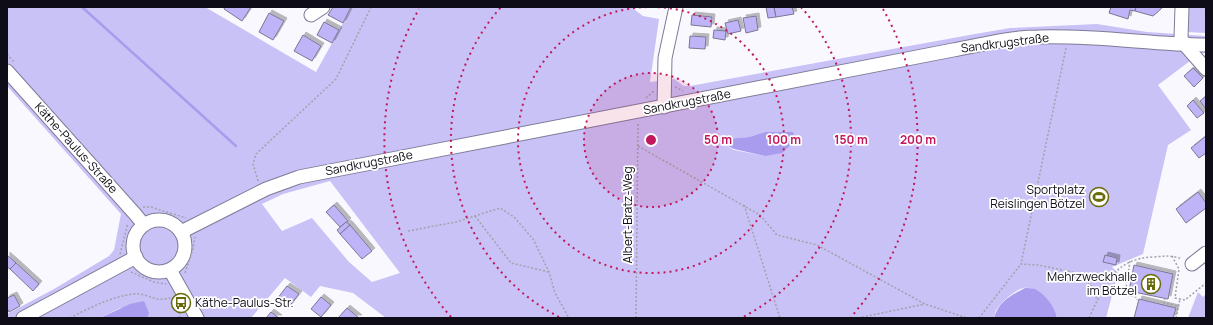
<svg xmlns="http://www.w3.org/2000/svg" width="1213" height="325" font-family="Manrope,sans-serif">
<defs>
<filter id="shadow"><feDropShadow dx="3" dy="-3" stdDeviation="0" flood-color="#0004"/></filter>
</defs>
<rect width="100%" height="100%" fill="#f9f8ff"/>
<g fill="#c9c2f7" fill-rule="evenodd">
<path d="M7 7H205L316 72 352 7H631L643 16 659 19 650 82 674 79 684 86H690L975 34 1010 28 1097 24 1147 32 1206 36V52L1183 54 1190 61 1158 85 1191 130 1168 145 1143 254 1112 267 1118 273 1106 318H1057C1055 306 1038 285 1024 288 1016 289 1001 302 997 309 995 311 995 315 994 318H386L353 293 320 286 311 297 285 278 251 318H148L149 313 120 308 100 318H7V314L54 289 109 256 114 250 121 214 7 86ZM765 132H778L765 156 734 150 717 140 749 137ZM330 181 400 273 372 282 349 262 312 218 282 231 262 204 283 194Z"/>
<polygon points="1187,7 1206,7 1206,33 1186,32"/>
<polygon points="1198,292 1203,297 1206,294 1206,318 1188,318"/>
</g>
<g fill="#a99cef">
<polygon points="765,132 793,132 796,140 782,153 765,156 734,149 716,140 749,137"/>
<path d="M1025 288C1028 288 1032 288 1035 289 1045 294 1055 307 1057 318H994C999 301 1010 296 1025 288Z"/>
<polygon points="144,301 149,313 148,318 100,318 130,304"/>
</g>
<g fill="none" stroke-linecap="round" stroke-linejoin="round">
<polyline stroke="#a99cef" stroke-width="2.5" points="82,7 236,146"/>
</g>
<g fill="#beb4f7" stroke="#7a7793" filter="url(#shadow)">
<polygon points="225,7 251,7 242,21 224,9"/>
<polygon points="333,7 351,7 343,23 328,15"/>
<polygon points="766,7 774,7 776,17 768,18"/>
<polygon points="774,7 792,7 794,14 776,17"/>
<polygon points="1111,7 1136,7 1135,11 1130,10 1128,19 1109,13"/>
<polygon points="1136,7 1161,7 1162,8 1153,16 1135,11"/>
<polygon points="269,13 284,21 273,40 259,32"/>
<polygon points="692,15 712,17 711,27 691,25"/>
<polygon points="756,16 758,30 746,33 743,18"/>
<polygon points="738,20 741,31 728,34 725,23"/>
<polygon points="324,22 339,30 332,43 317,35"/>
<polygon points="714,30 726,31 725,40 713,38"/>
<polygon points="303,35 321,46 312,61 294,51"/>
<polygon points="690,36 706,37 705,49 689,48"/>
<polygon points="1193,68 1203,78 1194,87 1184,76"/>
<polygon points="1206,96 1206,109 1200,101"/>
<polygon points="1193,100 1204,113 1197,118 1187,106"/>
<polygon points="1206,136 1206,153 1199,158 1191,148"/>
<polygon points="1198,192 1206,203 1206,208 1186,223 1176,209"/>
<polygon points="334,205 348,221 340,227 326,212"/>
<polygon points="346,222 350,225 340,234 337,230"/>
<polygon points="350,225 372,251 362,259 340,234"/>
<polygon points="7,255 16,263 10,269 7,267"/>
<polygon points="1105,255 1117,258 1116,265 1103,262"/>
<polygon points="16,263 39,284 33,291 10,269"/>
<polygon points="1134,265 1173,274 1168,299 1129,291"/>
<polygon points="287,286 299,294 288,308 277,299"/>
<polygon points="14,295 20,306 9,312 7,308 7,298"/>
<polygon points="321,297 331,305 321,317 311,309"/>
<polygon points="1139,299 1176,308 1173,318 1134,318"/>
<polygon points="347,308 359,318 338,318"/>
<polygon points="271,312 279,318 266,318"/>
</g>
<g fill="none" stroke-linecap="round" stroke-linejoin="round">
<defs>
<g id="minor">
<polyline points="1182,7 1181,38 1185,45 1206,69"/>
<polyline points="311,15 323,7"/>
<polyline points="7,71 135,214 144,225"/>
<polyline points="664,107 665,58 676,7"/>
<circle cx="159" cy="246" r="26"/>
<path d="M181 232 266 189 299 177 953 50C980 45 1010 37 1038 37 1094 35 1150 44 1206 45"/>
<polyline points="1192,264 1206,253"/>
<polyline points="170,270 197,318"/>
<polyline points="23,318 136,257"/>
</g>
</defs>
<use href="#minor" stroke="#7e7b97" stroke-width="15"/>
<g stroke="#a2a1a9" stroke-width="1.5" stroke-dasharray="2 2" stroke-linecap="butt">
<polyline points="1203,7 1206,8"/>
<polyline points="1066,48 1021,264 1038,265 1072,272 1095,279 1112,275"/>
<polyline points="7,54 14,62"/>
<polyline points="675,87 683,91"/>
<polyline points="646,98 654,91"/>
<polyline points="638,146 760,215 777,235 817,245 925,304 967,318"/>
<polyline points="258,181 253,164 256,154 336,79 371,7"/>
<polyline points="744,205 780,318"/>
<polyline points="143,207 151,207 186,218"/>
<polyline points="475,216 511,263 549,272"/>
<polyline points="408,231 456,222 500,208 514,217 533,239 549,272 555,293 569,318"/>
<polyline points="120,254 128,223"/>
<polyline points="1172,256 1179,269 1175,298 1185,300 1206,283"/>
<polyline points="1130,261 1125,295 1136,297 1137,300"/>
<polyline points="131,272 154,282 166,284"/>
<polyline points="185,273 193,249 195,237"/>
<polyline points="1083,276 1092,287 1097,300"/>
<polyline points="1165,298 1164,303 1179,306"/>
<path d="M70 318C89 308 111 297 133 294 143 293 149 297 157 299 162 300 168 298 173 298"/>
<polyline points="179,318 180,312"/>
<polyline points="636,318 638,122"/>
<polyline points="858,318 925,304"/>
<polyline points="979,318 1021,264"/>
<path d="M1089 318C1104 286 1114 258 1154 257 1164 256 1173 255 1182 259"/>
<polyline points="1176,318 1180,299"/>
</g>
<use href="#minor" stroke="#fff" stroke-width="13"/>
</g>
<circle cx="651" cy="140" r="67" fill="#c2185b" fill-opacity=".12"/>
<g fill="none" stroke="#c2185b" stroke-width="2" stroke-dasharray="2 4">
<circle cx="651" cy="140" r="67"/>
<path d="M652 7A133 133 0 1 1 650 7"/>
<path d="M559 317A200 200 0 0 1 501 7M801 7A200 200 0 0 1 743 317"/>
<path d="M451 317A267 267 0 0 1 419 9M883 9A267 267 0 0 1 851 317"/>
</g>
<defs>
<symbol id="stadium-ring" viewBox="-11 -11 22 22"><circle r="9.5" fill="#fff" stroke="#696b0a" stroke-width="1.5"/><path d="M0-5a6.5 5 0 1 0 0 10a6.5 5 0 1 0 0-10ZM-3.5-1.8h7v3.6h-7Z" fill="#696b0a"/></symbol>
<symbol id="building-ring" viewBox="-11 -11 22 22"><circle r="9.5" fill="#fff" stroke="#696b0a" stroke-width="1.5"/><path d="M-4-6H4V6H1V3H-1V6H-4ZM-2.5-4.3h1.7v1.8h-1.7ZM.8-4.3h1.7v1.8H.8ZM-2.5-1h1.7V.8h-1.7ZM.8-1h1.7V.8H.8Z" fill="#696b0a"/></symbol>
<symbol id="bus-ring" viewBox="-11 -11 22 22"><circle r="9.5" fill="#fff" stroke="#696b0a" stroke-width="1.5"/><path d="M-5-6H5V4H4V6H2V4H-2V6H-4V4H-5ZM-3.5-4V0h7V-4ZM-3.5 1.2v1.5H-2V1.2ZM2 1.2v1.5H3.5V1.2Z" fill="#696b0a"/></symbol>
</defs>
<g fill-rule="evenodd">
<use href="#stadium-ring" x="1088" y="186" width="22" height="22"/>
<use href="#building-ring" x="1140" y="273" width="22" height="22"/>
<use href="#bus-ring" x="170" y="292" width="22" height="22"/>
</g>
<g text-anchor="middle" stroke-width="3.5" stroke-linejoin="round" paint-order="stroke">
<g font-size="12" fill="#0e0d17" stroke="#fff">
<text transform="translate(1005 43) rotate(-7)" y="4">Sandkrugstraße</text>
<text transform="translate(687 102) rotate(-11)" y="4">Sandkrugstraße</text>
<text transform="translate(76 148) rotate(48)" y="4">Käthe-Paulus-Straße</text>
<text transform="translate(369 163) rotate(-11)" y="4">Sandkrugstraße</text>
<text transform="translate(628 215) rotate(-90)" y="4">Albert-Bratz-Weg</text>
</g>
<g font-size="12" fill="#0e0d17" stroke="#fff" text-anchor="end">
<text x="1085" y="194">Sportplatz<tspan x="1085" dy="14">Reislingen Bötzel</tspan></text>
<text x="1137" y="281">Mehrzweckhalle<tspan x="1137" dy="14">im Bötzel</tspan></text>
<text x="195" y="307" text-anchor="start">Käthe-Paulus-Str.</text>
</g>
</g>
<circle cx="651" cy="140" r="6" fill="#c2185b" stroke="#fff" stroke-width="2"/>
<g font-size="12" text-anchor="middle" font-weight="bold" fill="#c2185b" stroke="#fff" stroke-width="3.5" stroke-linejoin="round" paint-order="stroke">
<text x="718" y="144">50 m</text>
<text x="784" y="144">100 m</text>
<text x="851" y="144">150 m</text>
<text x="918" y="144">200 m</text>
</g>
<rect width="1213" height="325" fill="none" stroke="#0e0d17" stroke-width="16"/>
</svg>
